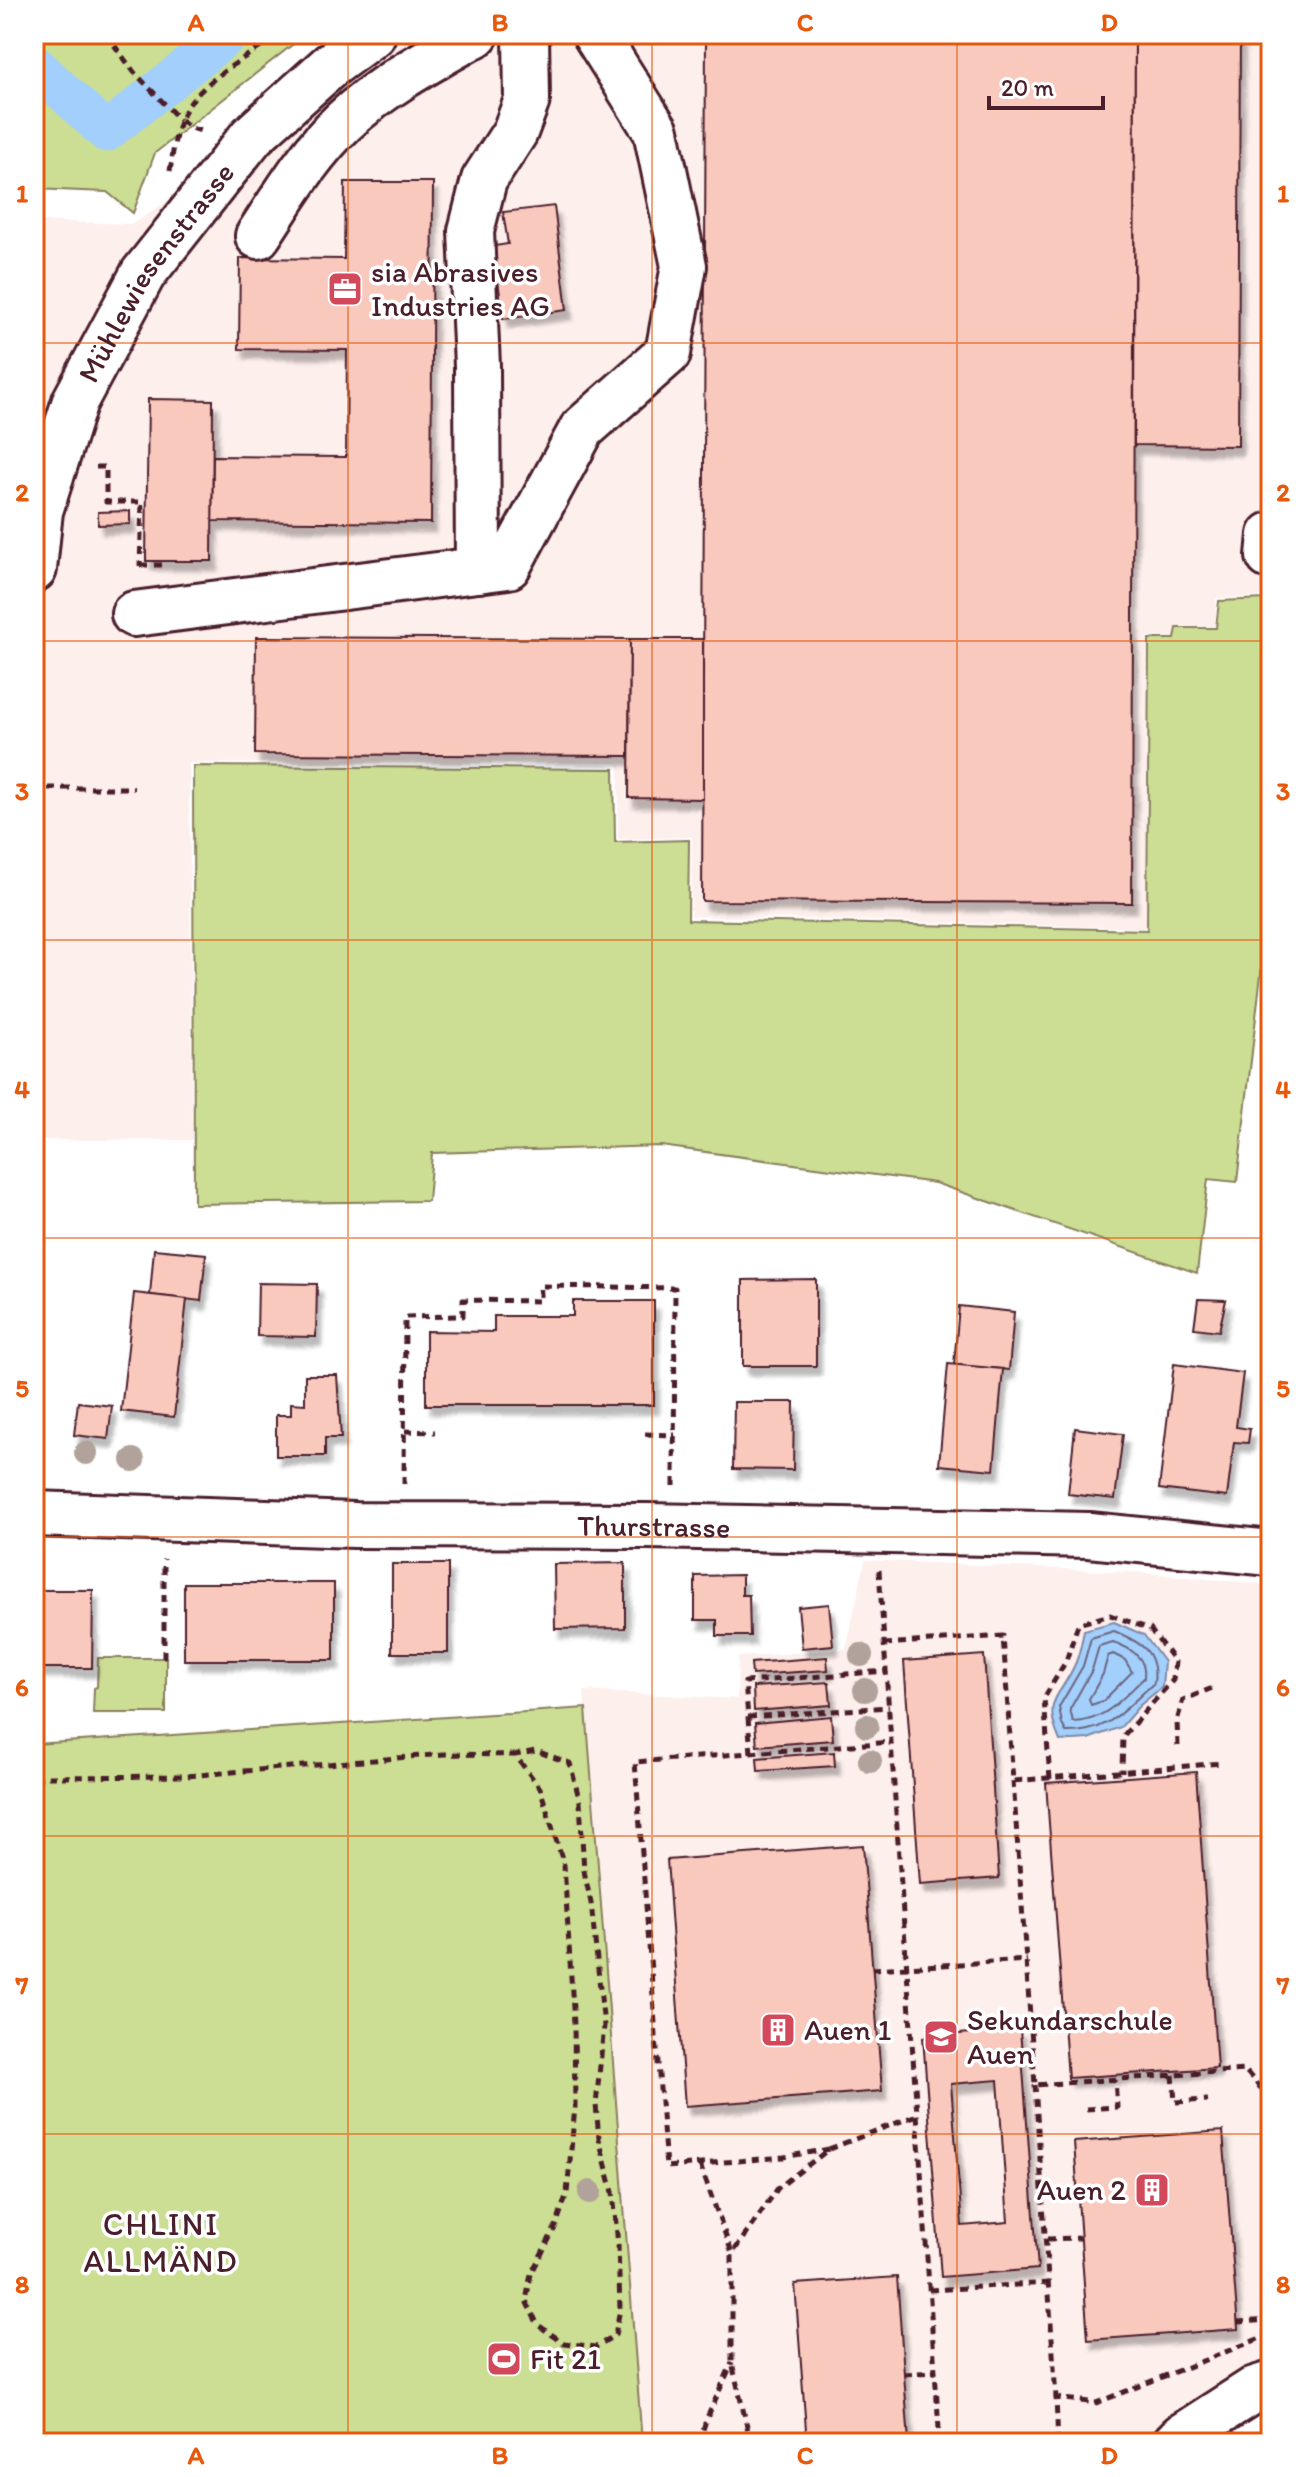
<svg xmlns="http://www.w3.org/2000/svg" width="1305" height="2477" font-family="Itim,sans-serif">
<defs>
<filter id="shadow"><feDropShadow dx="5" dy="9" stdDeviation="2" flood-color="#0004"/></filter>
</defs>
<rect width="100%" height="100%" fill="#fff"/>
<filter id="ink" filterUnits="userSpaceOnUse"><feTurbulence type="fractalNoise" baseFrequency=".0125" numOctaves="2"/><feDisplacementMap in="SourceGraphic" scale="16" xChannelSelector="R" yChannelSelector="G"/><feConvolveMatrix kernelMatrix="1 2 1 2 8 2 1 2 1" color-interpolation-filters="sRGB"/></filter>
<g filter="url(#ink)">
<g fill="#fdefec">
<polygon points="413,34 1271,34 1271,586 1266,597 1216,598 1215,626 1176,626 1174,637 1147,637 1146,928 691,916 692,837 618,839 619,763 189,763 192,1140 34,1140 34,221 133,224"/>
<polygon points="865,1560 1145,1573 1271,1585 1271,2365 1158,2443 642,2443 584,1691 737,1699 738,1657 846,1649"/>
</g>
<g fill="#cbde93" stroke="#8a7e5f" stroke-width="2">
<polygon points="34,34 306,34 155,153 133,213 107,192 34,189"/>
<polygon points="1271,591 1271,887 1237,1182 1208,1179 1197,1273 935,1183 661,1146 432,1153 428,1201 194,1204 193,766 614,769 615,842 689,840 688,920 1147,930 1149,639 1175,639 1177,628 1216,628 1219,601 1267,599"/>
<polygon points="98,1658 166,1658 166,1713 93,1713 94,1688 97,1687"/>
<polygon points="586,1708 642,2443 34,2443 34,1744"/>
</g>
<path fill="#a2cffc" stroke="#7f89a8" stroke-width="2" d="M1114 1622 1144 1635 1164 1662 1162 1687 1139 1706 1121 1727 1088 1739 1060 1741C1041 1698 1061 1698 1076 1662 1080 1652 1082 1641 1084 1630Z"/>
<g fill="none" stroke-linecap="round" stroke-linejoin="round">
<g stroke="#6d657f" stroke-width="2">
<path d="M1114 1631C1140 1642 1158 1651 1154 1683 1124 1709 1110 1733 1066 1732L1062 1724 1059 1707 1083 1666 1091 1638Z"/>
<path d="M1113 1642C1130 1648 1147 1657 1144 1678 1123 1697 1105 1722 1073 1722L1070 1709 1092 1670 1099 1646Z"/>
<polygon points="1113,1654 1125,1660 1132,1672 1103,1701 1091,1705 1089,1699 1103,1674 1108,1656"/>
</g>
<polyline stroke="#a2cffc" stroke-width="40" points="34,64 106,132 229,34"/>
</g>
<g fill="#f9c9be" stroke="#4a1f2b" stroke-width="2" fill-rule="evenodd" filter="url(#shadow)">
<polygon points="706,34 1135,34 1132,903 702,901"/>
<polygon points="1135,34 1240,34 1238,446 1134,445"/>
<polygon points="345,182 433,182 431,523 212,521 213,456 346,457 347,350 239,349 240,258 344,259"/>
<polygon points="554,206 567,310 503,319 498,280 486,282 482,248 508,244 503,212"/>
<polygon points="148,399 213,400 212,561 146,561"/>
<polygon points="130,511 130,524 98,525 98,512"/>
<polygon points="256,637 630,639 629,756 255,754"/>
<polygon points="630,639 703,639 703,799 629,798"/>
<polygon points="154,1249 206,1254 201,1301 150,1295"/>
<polygon points="816,1279 816,1366 743,1366 743,1280"/>
<polygon points="258,1283 317,1284 316,1337 257,1336"/>
<polygon points="134,1293 187,1299 174,1417 121,1411"/>
<polygon points="1198,1299 1226,1300 1219,1331 1194,1328"/>
<polygon points="573,1301 654,1301 654,1405 426,1405 426,1331 494,1332 494,1316 573,1316"/>
<polygon points="959,1306 1014,1312 1009,1370 954,1365"/>
<polygon points="948,1364 1003,1369 994,1470 939,1465"/>
<polygon points="1174,1364 1243,1373 1236,1427 1250,1429 1248,1443 1234,1442 1227,1497 1159,1489"/>
<polygon points="305,1375 337,1375 341,1438 325,1438 325,1456 276,1456 276,1415 291,1415 291,1403 305,1404"/>
<polygon points="78,1402 112,1406 108,1439 74,1435"/>
<polygon points="734,1402 794,1402 793,1470 733,1469"/>
<polygon points="1075,1428 1123,1434 1115,1499 1068,1494"/>
<polygon points="625,1563 625,1628 555,1629 554,1564"/>
<rect x="392" y="1564" width="56" height="89"/>
<polygon points="742,1575 742,1595 749,1595 750,1636 717,1636 717,1620 695,1620 695,1576"/>
<rect x="184" y="1583" width="150" height="77"/>
<polygon points="34,1590 93,1590 92,1668 34,1668"/>
<polygon points="829,1604 833,1645 802,1648 798,1607"/>
<polygon points="984,1655 999,1878 920,1884 904,1661"/>
<polygon points="827,1657 828,1670 752,1675 751,1663"/>
<polygon points="829,1682 831,1705 754,1711 753,1687"/>
<polygon points="831,1716 833,1740 757,1746 755,1723"/>
<polygon points="834,1752 835,1766 758,1771 757,1758"/>
<polygon points="1196,1772 1217,2068 1068,2078 1046,1783"/>
<polygon points="863,1845 882,2091 685,2106 667,1860"/>
<path d="M1020 2029 1038 2269 941 2277 923 2037ZM998 2080 1008 2222 962 2226 951 2084Z"/>
<polygon points="1223,2131 1238,2329 1088,2340 1074,2142"/>
<polygon points="897,2277 909,2443 807,2443 795,2284"/>
</g>
<g fill="none" stroke-linecap="round" stroke-linejoin="round">
<defs>
<g id="minor">
<path d="M258 236C284 197 308 155 343 122 381 86 430 60 476 34"/>
<polyline points="1269,556 1271,535"/>
<path id="s1" d="M34 569 40 511 75 401 143 274 252 136 331 65 373 34"/>
<polyline points="478,570 477,366 471,231 484,180 515,132 527,100 526,34"/>
<polyline points="134,614 508,566 582,429 668,353 684,266 656,131 595,34"/>
<path id="s2" d="M34 1514 355 1525 647 1526 1089 1535 1271 1553"/>
<polyline points="1175,2443 1182,2436 1255,2389 1271,2384"/>
</g>
</defs>
<use href="#minor" stroke="#4a1f2b" stroke-width="50"/>
<g stroke="#4a1f2b" stroke-width="5" stroke-dasharray="8 6" stroke-linecap="butt">
<polyline points="106,34 134,72 180,120"/>
<polyline points="1263,34 1264,107 1271,121"/>
<polyline points="110,39 116,34"/>
<polyline points="181,120 191,128 204,132"/>
<path d="M170 171C173 153 175 132 182 117 197 82 250 55 281 34"/>
<polyline points="96,467 106,467 106,502 142,502 140,566"/>
<polyline points="140,565 167,565"/>
<polyline points="34,788 134,788"/>
<polyline points="405,1431 435,1432"/>
<polyline points="645,1434 675,1435"/>
<polyline points="404,1484 405,1317 463,1316 463,1300 540,1301 540,1286 675,1288 674,1487"/>
<polyline points="879,1570 940,2443"/>
<polyline points="884,1644 1003,1636 1013,1781 1222,1763"/>
<polyline points="164,1658 164,1559"/>
<polyline points="748,1717 889,1707"/>
<polyline points="1178,1746 1177,1721 1183,1700 1215,1687"/>
<polyline points="751,1753 745,1682 886,1671"/>
<polyline points="34,1779 46,1777 186,1776 444,1754 515,1755 540,1788 564,1865 574,2025 575,2107 567,2193 556,2226 531,2274 526,2301 538,2325 564,2343 596,2347 615,2335 620,2309 618,2245 613,2192 599,2139 596,2105 604,2026 591,1903 584,1871 580,1802 570,1763 536,1751 515,1755"/>
<polyline points="1050,1779 1044,1698 1066,1661 1078,1624 1110,1615 1150,1629 1175,1662 1173,1680 1123,1736 1122,1772"/>
<polyline points="1013,1781 1035,2085 1245,2070 1271,2100"/>
<polyline points="872,1969 1027,1960"/>
<polyline points="1173,2075 1175,2102 1208,2100"/>
<polyline points="1035,2085 1056,2398"/>
<polyline points="1086,2109 1117,2107 1115,2080"/>
<polyline points="829,2149 784,2157 666,2167 635,1762 891,1742"/>
<polyline points="700,2165 732,2253"/>
<polyline points="1047,2239 1080,2238"/>
<polyline points="929,2290 1050,2283"/>
<polyline points="1237,2322 1271,2320"/>
<polyline points="904,2374 935,2372"/>
<polyline points="699,2443 706,2420 732,2363"/>
<polyline points="751,2443 732,2363 732,2254 778,2188 829,2149 917,2115"/>
<polyline points="1058,2443 1056,2398 1096,2403 1271,2334"/>
</g>
<use href="#minor" stroke="#fff" stroke-width="44"/>
</g>
<g fill="#b1a39b">
<circle cx="86" cy="1453" r="12"/>
<circle cx="133" cy="1460" r="12"/>
<circle cx="861" cy="1655" r="12"/>
<circle cx="865" cy="1690" r="12"/>
<circle cx="867" cy="1726" r="12"/>
<circle cx="870" cy="1761" r="12"/>
<circle cx="590" cy="2192" r="12"/>
</g>
</g>
<path fill="none" stroke="#e8590c" stroke-width="2" stroke-opacity="0.55" d="M348 34V2443M652 34V2443M957 34V2443M34 343H1271M34 641H1271M34 940H1271M34 1238H1271M34 1537H1271M34 1836H1271M34 2134H1271"/>
<defs>
<symbol id="office-square" viewBox="-11 -11 22 22"><rect x="-9" y="-9" width="18" height="18" rx="4" fill="#d1495b" stroke="#fff"/><path d="M-6-3h4V-5.5h4V-3h4V5H-6ZM-1-4.5V-3h2v-1.5ZM-6 0V1H6V0Z" fill="#fff"/></symbol>
<symbol id="building-square" viewBox="-11 -11 22 22"><rect x="-9" y="-9" width="18" height="18" rx="4" fill="#d1495b" stroke="#fff"/><path d="M-4-6H4V6H1V3H-1V6H-4ZM-2.5-4.3h1.7v1.8h-1.7ZM.8-4.3h1.7v1.8H.8ZM-2.5-1h1.7V.8h-1.7ZM.8-1h1.7V.8H.8Z" fill="#fff"/></symbol>
<symbol id="school-square" viewBox="-11 -11 22 22"><rect x="-9" y="-9" width="18" height="18" rx="4" fill="#d1495b" stroke="#fff"/><path d="M0-5L7-2L0 1L-7-2ZM-4 1L0 2.5L4 1V4Q0 6-4 4Z" fill="#fff"/></symbol>
<symbol id="stadium-square" viewBox="-11 -11 22 22"><rect x="-9" y="-9" width="18" height="18" rx="4" fill="#d1495b" stroke="#fff"/><path d="M0-5a6.5 5 0 1 0 0 10a6.5 5 0 1 0 0-10ZM-3.5-1.8h7v3.6h-7Z" fill="#fff"/></symbol>
</defs>
<g fill-rule="evenodd">
<use href="#office-square" x="325" y="269" width="40" height="40"/>
<use href="#building-square" x="758" y="2010" width="40" height="40"/>
<use href="#school-square" x="921" y="2017" width="40" height="40"/>
<use href="#building-square" x="1132" y="2170" width="40" height="40"/>
<use href="#stadium-square" x="484" y="2339" width="40" height="40"/>
</g>
<g text-anchor="middle" stroke-width="7" stroke-linejoin="round" paint-order="stroke">
<g font-size="30" fill="#4a1f2b" stroke="#fff" text-anchor="start">
<text x="371" y="282">sia Abrasives<tspan x="371" dy="34">Industries AG</tspan></text>
<text x="967" y="2030">Sekundarschule<tspan x="967" dy="34">Auen</tspan></text>
<text x="804" y="2040">Auen 1</text>
<text x="1126" y="2200" text-anchor="end">Auen 2</text>
<text x="530" y="2369">Fit 21</text>
</g>
<g font-size="30" fill="#4a1f2b" stroke="#fff">
<text dy="10" stroke="none"><textPath href="#s1" startOffset="326">Mühlewiesenstrasse</textPath></text>
<text dy="10" stroke="none"><textPath href="#s2" startOffset="620">Thurstrasse</textPath></text>
</g>
<g font-size="32" letter-spacing="2" fill="#4a1f2b" stroke="#fff">
<text x="161" y="2235">CHLINI<tspan x="161" dy="37">ALLMÄND</tspan></text>
</g>
</g>
<rect width="1305" height="2477" fill="none" stroke="#fff" stroke-width="88"/>
<path d="M989 96v12h114v-12" fill="none" stroke="#4a1f2b" stroke-width="4"/>
<text x="1001" y="96" font-size="24" fill="#4a1f2b" stroke="#ffffff" stroke-width="6" paint-order="stroke">20 m</text>
<rect x="44" y="44" width="1217" height="2389" fill="none" stroke="#e8590c" stroke-width="3"/>
<g font-size="26" text-anchor="middle" font-weight="bold" fill="#e8590c">
<text x="196" y="31">A</text>
<text x="500" y="31">B</text>
<text x="805" y="31">C</text>
<text x="1109" y="31">D</text>
<text x="22" y="202">1</text>
<text x="1283" y="202">1</text>
<text x="22" y="501">2</text>
<text x="1283" y="501">2</text>
<text x="22" y="800">3</text>
<text x="1283" y="800">3</text>
<text x="22" y="1098">4</text>
<text x="1283" y="1098">4</text>
<text x="22" y="1397">5</text>
<text x="1283" y="1397">5</text>
<text x="22" y="1696">6</text>
<text x="1283" y="1696">6</text>
<text x="22" y="1994">7</text>
<text x="1283" y="1994">7</text>
<text x="22" y="2293">8</text>
<text x="1283" y="2293">8</text>
<text x="196" y="2464">A</text>
<text x="500" y="2464">B</text>
<text x="805" y="2464">C</text>
<text x="1109" y="2464">D</text>
</g>
</svg>
